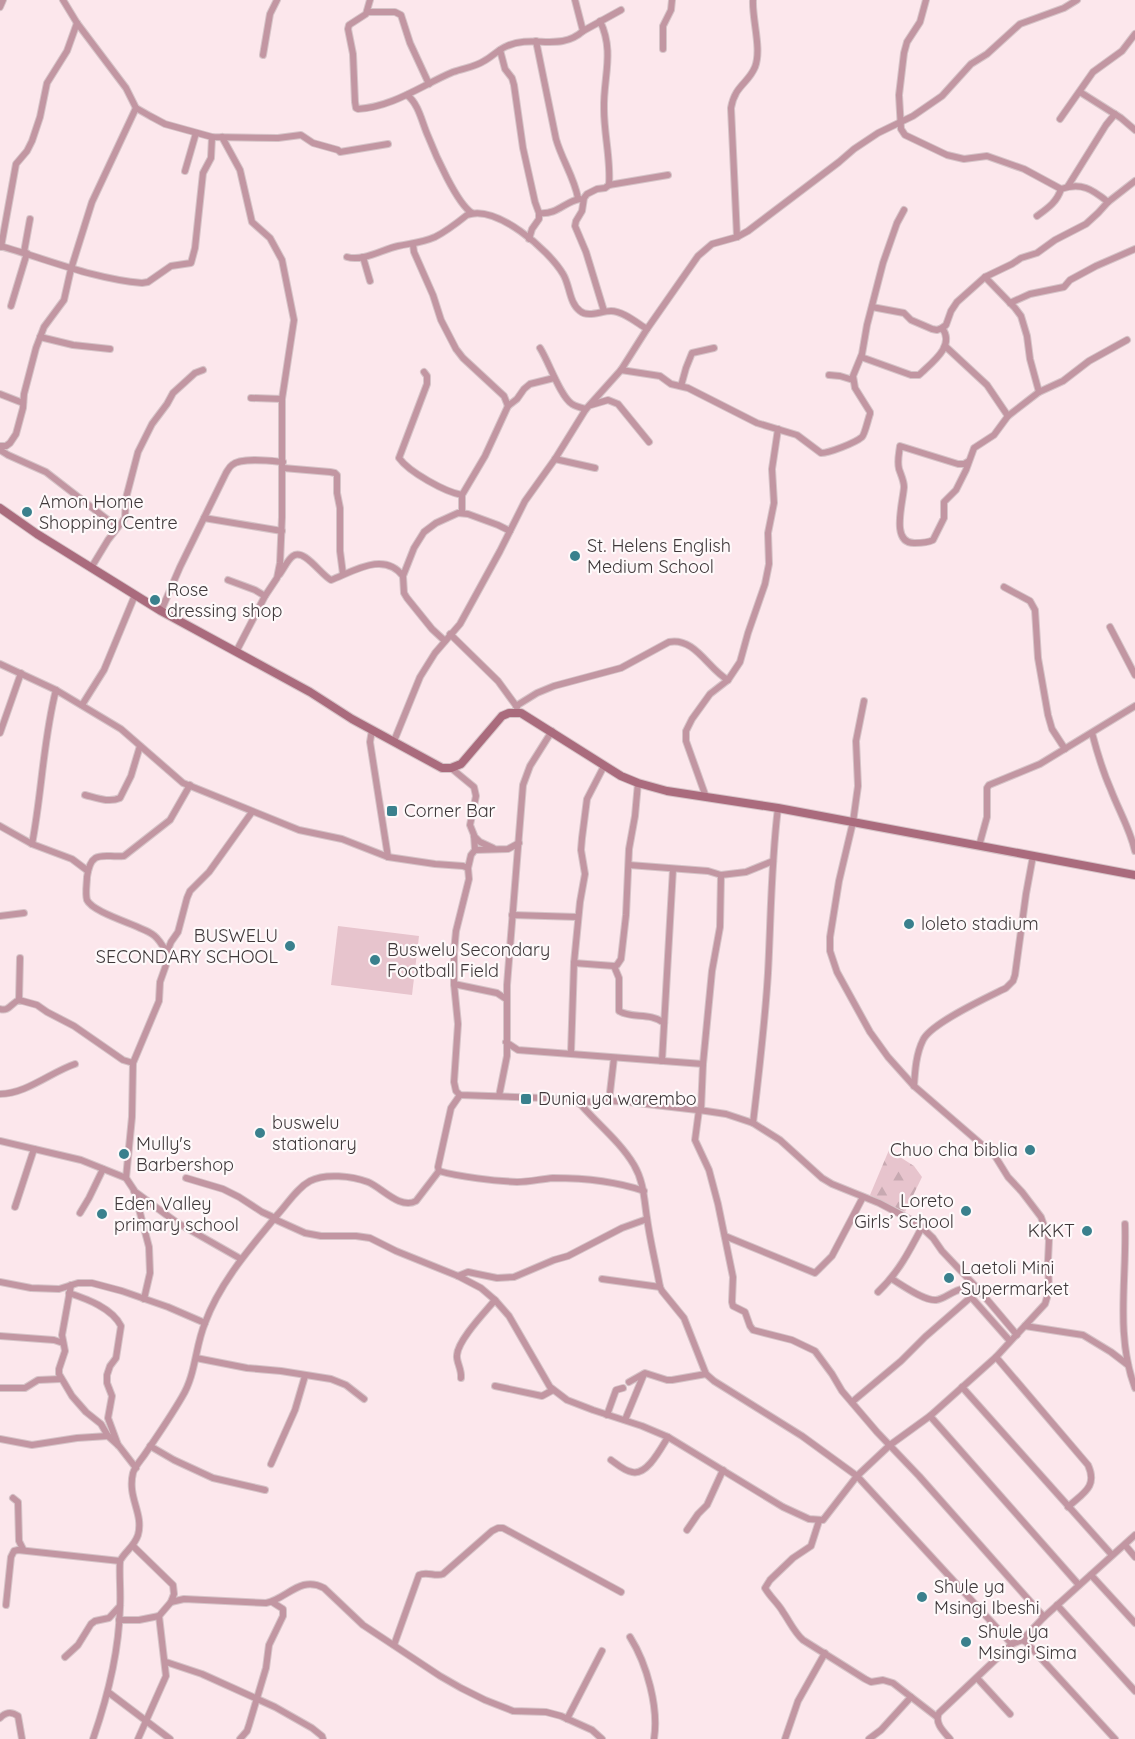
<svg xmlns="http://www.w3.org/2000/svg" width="1135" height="1739" font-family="Quicksand,sans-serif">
<defs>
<pattern id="forest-firs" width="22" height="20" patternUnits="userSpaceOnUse" patternTransform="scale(1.5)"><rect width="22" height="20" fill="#e7c4cd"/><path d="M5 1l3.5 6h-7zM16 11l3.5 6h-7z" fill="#c7a9b1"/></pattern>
</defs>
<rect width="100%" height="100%" fill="#fce7ec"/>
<polygon fill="url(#forest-firs)" points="889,1150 914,1166 922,1177 905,1212 870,1195"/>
<polygon fill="#e7c4cd" points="338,926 419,936 412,995 331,985"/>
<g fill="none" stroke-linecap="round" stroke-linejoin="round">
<defs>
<g id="street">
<polyline points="63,0 77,23 126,88 136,108 150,116 165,124 212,137 278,138 301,135 313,143 338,150 340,152 388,144"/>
<path d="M370 0 366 14 349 25 348 29 353 54 355 102 356 108 358 109C393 107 422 85 453 72 464 68 475 67 484 61 492 57 499 49 507 46 533 34 560 52 583 31L575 0"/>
<path d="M926 0 920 22 907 42 904 53 899 95 901 129 905 135 947 155 964 159 987 156 1024 169 1061 189C1081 182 1092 189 1108 202"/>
<polyline points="0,7 3,0"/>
<polyline points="367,12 395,12 401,15 410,43 429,84"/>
<path d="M600 21C615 52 603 78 604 109 604 135 611 160 609 185"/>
<polyline points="583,31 621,10"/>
<path d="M536 41 556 139C562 160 574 177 578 198"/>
<polyline points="663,49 663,26 671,10 672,0"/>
<polyline points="500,50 505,69 512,78 514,85 523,148 535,202 539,213 539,219 532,229 529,239"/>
<polyline points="263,55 270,14 277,0"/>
<polyline points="1080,92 1121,118 1135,130"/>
<path d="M407 95C419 104 422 123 428 136 435 154 457 204 472 213"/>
<polyline points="1060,119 1093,72 1122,51 1135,34"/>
<polyline points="222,137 240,170 252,222 270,238 282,260 294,320 282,399 282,517 280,563 277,578 265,596 236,652"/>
<polyline points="185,171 196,133"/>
<polyline points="1068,186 1106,125 1115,114"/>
<path d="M539 213C558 215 565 201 580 199"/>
<path d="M1037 216C1048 208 1057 202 1061 189"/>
<path d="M737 237 731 108C735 85 748 84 755 67 762 49 752 20 753 0"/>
<polyline points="413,245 414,252 433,295 441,320 456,349 463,358 504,396 508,406"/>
<path d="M0 246C47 259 93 279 142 283L148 282 171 266 191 263 195 248 203 173 211 158 212 137"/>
<polyline points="1,247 16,164 27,151 32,141 40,117 47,83 67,51 77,23"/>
<polyline points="24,252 30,219"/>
<path d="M347 257C363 262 383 249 398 246 412 243 421 243 435 237 447 231 457 223 467 215 496 204 549 250 563 274 570 285 569 303 580 311 588 318 601 311 611 311 623 311 637 323 647 329"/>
<polyline points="363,257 370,281"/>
<polyline points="985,277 1015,308 1021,316 1027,336 1030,359 1039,392"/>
<polyline points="1010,303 1030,294 1064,287 1070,280 1096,266 1135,249"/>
<polyline points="11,306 27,253"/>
<polyline points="872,307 904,313 911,320 932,329 937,330 942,328 946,325 951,311 957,302 985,277 1012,264 1021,258 1037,253 1055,240 1086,224 1098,213 1108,202 1135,181"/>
<polyline points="604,311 586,252 575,226 576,221 582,211 584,198 587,194 597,189 605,188 609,185 668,175"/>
<polyline points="40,337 73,345 110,349"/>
<polyline points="945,346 987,385 1008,416"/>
<path d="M540 348C549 362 560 396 572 404 577 407 582 408 586 409"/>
<path d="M861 357 911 375H919C931 363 956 346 942 328"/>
<path d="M621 370 660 376 671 384 688 388 757 423 797 435 821 453C829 453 855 443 862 437 865 434 868 419 870 414V412L855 388 853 376 862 354 867 325 883 263 897 223 904 210"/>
<path d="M424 372 427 376V384L399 458C409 472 445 492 462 495L485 456 508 406 517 399 524 389 530 384 554 378"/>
<polyline points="829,375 840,376 853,380"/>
<polyline points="681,386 686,368 692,353 714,348"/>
<polyline points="0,394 23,403"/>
<polyline points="251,398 282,399"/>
<polyline points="591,405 608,400 618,404 649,442"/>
<polyline points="0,446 6,446 10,443 16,434 23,408 24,394 36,348 44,327 64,300 71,269 92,202 136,108"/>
<polyline points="0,450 8,455 46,472 117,527"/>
<polyline points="555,459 595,468"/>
<path d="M969 461 964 464H958L900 446C899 454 897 461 899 469 901 475 904 481 904 487 903 503 890 544 915 543 922 543 927 543 933 540L944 518V502L956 490 966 470 974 448 994 435 1008 416 1039 392 1063 381 1089 361 1127 340"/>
<polyline points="283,468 330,472 335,473 337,475 337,493 340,508 340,551 343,574"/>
<polyline points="462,513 462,495"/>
<polyline points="204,518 282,531"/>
<polyline points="91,568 108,540 125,518 126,498 138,452 152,424 167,404 173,393 195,373 203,370"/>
<path d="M279 575C283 570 288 559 293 556 304 548 321 575 331 580 354 571 384 551 403 576L404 593 407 598 432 629 445 641"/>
<polyline points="403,576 414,548 424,532 436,523 458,513 468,514 498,525 510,531"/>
<polyline points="228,580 255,590 265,596"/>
<polyline points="1004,587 1030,601 1035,610 1038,658 1048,715 1052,729 1065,749"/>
<path d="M161 611 180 567 226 473C228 470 229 467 232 465 241 457 272 461 283 462"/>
<polyline points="1110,627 1135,675"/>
<polyline points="450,634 498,681 517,707"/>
<path d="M0 664 56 690 121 729 183 783 299 830 342 839 388 857 435 864 463 866 468 868 469 879 456 931 454 952V984L458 1024 454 1082 456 1091 460 1095 570 1099 577 1102 582 1106C599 1125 621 1143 634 1165 644 1182 644 1199 647 1218 650 1241 656 1264 660 1287L662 1291 684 1318 706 1374 714 1381 802 1436 857 1476 1009 1641 1012 1644 1022 1640 1026 1642 1115 1739"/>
<polyline points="82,705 104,670 135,595"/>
<path d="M516 706 537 693 554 686 621 668 669 642C695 637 708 669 728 680"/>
<polyline points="372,730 370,742 388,857"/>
<polyline points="0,733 21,673"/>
<path d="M1092 733C1097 752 1103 772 1111 790 1119 811 1130 829 1135 851"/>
<polyline points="394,741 420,677 435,653 460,624 500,551 525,501 555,459 586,409 621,370 647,329 698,256 712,244 737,237 748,231 839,162 854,149 878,133 913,116 942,96 971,64 987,54 1020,24 1064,8 1077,0"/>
<polyline points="451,768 474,787 476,796 470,825 474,835 475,850"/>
<path d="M85 795C97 798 109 803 120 798L131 776 140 746"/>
<polyline points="706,797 686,741 686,731 692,719 710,694 728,680 740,662 748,633 765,584 769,564 768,533 774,503 772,469 778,429"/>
<polyline points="0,826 32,844 72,859 88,871"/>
<polyline points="474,836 480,842 493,848"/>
<path d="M32 844C42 793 43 740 56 690"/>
<polyline points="979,846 987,817 987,788 989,785 1040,764 1135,706"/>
<polyline points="629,865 708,871 721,875 746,872 773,861"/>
<polyline points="468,868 471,855 475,850 508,849 519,843"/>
<polyline points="512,915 578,917"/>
<polyline points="0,916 24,913"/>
<path d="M167 952C162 946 159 938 152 934 139 925 93 913 87 900 85 893 87 883 87 877 91 848 104 858 124 856L170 820 190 785"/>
<polyline points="574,963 614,966 617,965 621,959 626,915 629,849 635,816 638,783"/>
<path d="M614 966 619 978V1011C632 1019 650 1012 664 1023"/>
<polyline points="454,984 497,993 506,999"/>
<polyline points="19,1000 20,958"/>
<path d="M0 1009C9 1012 11 1003 19 1000L37 1005 47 1012 74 1026 123 1060 133 1063"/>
<polyline points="506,1042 518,1050 703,1064"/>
<polyline points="571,1053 574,963 580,902 585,874 581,850 582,838 587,799 604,766"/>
<polyline points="662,1061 673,869"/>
<path d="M914 1086C915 1071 916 1054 923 1040 931 1023 988 997 1006 988L1013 981 1015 975 1026 894 1033 856"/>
<path d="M0 1094C26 1094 51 1072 75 1064"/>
<path d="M460 1095 451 1108 438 1167 439 1171C459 1177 496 1181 517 1182 529 1182 541 1179 553 1178 584 1178 615 1181 644 1191"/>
<polyline points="499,1096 507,1056 507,985 523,785 530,766 552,731"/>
<polyline points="609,1101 614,1058"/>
<polyline points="577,1102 620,1101 706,1111 726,1114 753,1123 780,1140 822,1178 832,1184 879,1203 917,1223 933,1238 942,1251 979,1290 1017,1335"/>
<polyline points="699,1110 695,1140 709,1170 718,1204 733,1277 732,1302 733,1306 745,1312 750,1326 753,1330 792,1340 815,1351 832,1374 842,1391 877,1432 919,1476 1044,1617"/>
<polyline points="701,1110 703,1064 712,971 720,927 721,875"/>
<path d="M753 1123C759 1073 765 1023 768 973 771 918 771 863 778 808"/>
<polyline points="0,1141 81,1160 126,1178 134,1190 149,1247 150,1273 144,1299"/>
<polyline points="126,1178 132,1117 133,1063 159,1001 160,982 166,965 167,952 171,942 178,932 187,898 190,891 209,872 252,812"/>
<polyline points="186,1178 223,1189 239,1197 262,1212 275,1218"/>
<polyline points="134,1191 176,1222 241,1259"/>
<polyline points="15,1207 34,1149"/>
<polyline points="80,1213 89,1198 103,1169"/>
<polyline points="274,1219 305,1233 321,1236 356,1236 370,1238 396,1251 458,1276 481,1288 495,1300 509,1316 550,1387 567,1400 593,1410 642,1426 668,1437 783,1507 809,1519 823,1520 857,1476 890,1445 930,1416 996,1357 1045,1304 1049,1291 1048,1261 1049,1240 1041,1217 1022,1192 1008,1177 995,1156 914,1086 888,1057 870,1032 837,972 830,951 830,937 839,881 853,822 858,786 856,741 864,701"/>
<path d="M1125 1224C1127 1278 1115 1335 1135 1388"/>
<polyline points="725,1236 815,1273 832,1256 863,1197"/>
<polyline points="458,1276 468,1272 497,1278 514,1277 554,1260 568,1256 622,1228 647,1219"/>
<polyline points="602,1279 660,1287"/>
<path d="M892 1279C902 1285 924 1301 936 1300 945 1299 953 1290 963 1289L971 1297 1010 1341"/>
<polyline points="0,1282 31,1288 59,1289 78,1283 92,1283 122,1291 168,1307 205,1323"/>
<polyline points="71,1285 62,1335 65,1351 59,1369 59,1374 72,1396 86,1412 101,1424 108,1436 119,1446 136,1468"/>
<path d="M878 1292C898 1273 909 1252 922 1227"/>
<path d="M69 1293C87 1299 112 1308 121 1326L116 1358 110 1366 107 1375V1383L112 1396 108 1418 118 1445"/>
<polyline points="1025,1326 1083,1335 1111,1352 1128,1365"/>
<polyline points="0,1336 54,1340 63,1343"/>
<path d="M996 1357 1088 1465C1098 1487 1083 1493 1068 1507"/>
<polyline points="196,1358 247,1368 281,1371 331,1379 346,1385 364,1399"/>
<path d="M461 1378C462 1369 456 1362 457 1355 458 1340 485 1312 495 1300"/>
<polyline points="629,1382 645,1373 667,1380 672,1380 706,1374"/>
<polyline points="495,1386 542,1396 553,1390"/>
<polyline points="962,1387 1112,1555"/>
<polyline points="0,1388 25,1388 38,1380 61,1379"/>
<polyline points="852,1402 901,1361 925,1337 979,1290"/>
<polyline points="607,1415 616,1390 623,1388"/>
<polyline points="930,1416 1079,1585"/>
<polyline points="625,1420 644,1374"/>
<polyline points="0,1439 32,1445 77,1438 108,1436"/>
<polyline points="150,1446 174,1460 213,1478 265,1490"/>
<path d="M611 1460C617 1464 624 1471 632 1472 647 1476 661 1448 668 1437"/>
<polyline points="271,1464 295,1410 305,1376"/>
<polyline points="13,1498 18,1502 19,1541 23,1549"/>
<path d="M819 1521 811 1546 793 1558 770 1580 765 1588C770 1597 778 1603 783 1612 790 1622 794 1632 803 1640L865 1679 871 1682 883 1680 893 1683 937 1717"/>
<polyline points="687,1530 698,1514 707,1505 723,1470"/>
<polyline points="1125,1545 1135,1557"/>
<polyline points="133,1546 173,1585 174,1594 171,1602"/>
<polyline points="1091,1575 1135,1623"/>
<polyline points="6,1605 11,1557 14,1551 18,1550 120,1561"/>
<polyline points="1057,1605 1135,1691"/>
<path d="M119 1620H139L159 1616 171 1602 184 1599 266 1603C287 1599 300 1575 324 1588L363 1625 440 1676 461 1688 485 1700 513 1711 546 1712 561 1716 592 1730 602 1739"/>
<path d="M630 1637C647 1664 659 1708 654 1739"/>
<polyline points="1022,1640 1044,1617 1135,1535"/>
<path d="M394 1645 419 1575C427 1571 435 1577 443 1574L492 1531 498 1528H503L621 1592"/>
<polyline points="65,1657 78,1645 91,1624 95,1621 109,1618 120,1606"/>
<polyline points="166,1662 202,1674 275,1707 312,1728 322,1736 323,1739"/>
<polyline points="977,1678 1010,1714"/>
<polyline points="108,1692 170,1739"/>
<path d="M0 1718C6 1712 11 1711 18 1716L22 1739"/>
<polyline points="567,1719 602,1651"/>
<path d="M93 1739C108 1696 119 1653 120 1607 121 1592 119 1576 120 1561 125 1551 134 1547 138 1535 144 1513 127 1498 133 1473 135 1466 141 1460 145 1454 158 1435 171 1416 182 1397 196 1374 195 1347 205 1323 220 1282 251 1247 278 1214 288 1203 297 1188 310 1181 325 1173 352 1176 368 1182 381 1187 400 1210 416 1201L439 1171"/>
<polyline points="138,1739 166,1676 159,1616"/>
<polyline points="240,1739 247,1731 249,1725 266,1668 269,1645 283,1616 283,1609 272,1602"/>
<polyline points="785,1739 798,1701 825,1653"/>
<polyline points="869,1739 881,1730 911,1697"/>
<path d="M950 1739C944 1732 934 1723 939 1713L1012 1644"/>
</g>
<polyline id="secondary" points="0,508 37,534 161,611 310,692 352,719 442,768 451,768 461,764 502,716 509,713 521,713 621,776 638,783 667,791 778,808 1135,875"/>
</defs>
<use href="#street" stroke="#d6c4c8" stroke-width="8"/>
<use href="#secondary" stroke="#d6c4c8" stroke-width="10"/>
<use href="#street" stroke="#c296a2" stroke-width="6"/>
<use href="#secondary" stroke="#aa6b7d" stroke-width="8"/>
</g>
<g fill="#3a808d" stroke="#fef9fa" stroke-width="2">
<circle cx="27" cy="512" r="6"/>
<circle cx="575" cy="556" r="6"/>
<circle cx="155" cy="600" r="6"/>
<rect x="386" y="805" width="12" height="12" rx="3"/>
<circle cx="909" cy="924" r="6"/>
<circle cx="290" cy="946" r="6"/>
<circle cx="375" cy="960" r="6"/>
<rect x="520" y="1093" width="12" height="12" rx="3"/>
<circle cx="260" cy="1133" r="6"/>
<circle cx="1030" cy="1150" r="6"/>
<circle cx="124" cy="1154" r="6"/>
<circle cx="966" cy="1211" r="6"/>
<circle cx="102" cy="1214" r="6"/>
<circle cx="1087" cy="1231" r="6"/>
<circle cx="949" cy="1278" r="6"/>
<circle cx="922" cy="1597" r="6"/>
<circle cx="966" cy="1642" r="6"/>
</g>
<g text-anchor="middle" stroke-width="4.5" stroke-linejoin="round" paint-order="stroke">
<g font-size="18" fill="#3f383a" stroke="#fef9fa" text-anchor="start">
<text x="39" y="508">Amon Home<tspan x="39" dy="21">Shopping Centre</tspan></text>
<text x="587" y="552">St. Helens English<tspan x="587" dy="21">Medium School</tspan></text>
<text x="167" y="596">Rose<tspan x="167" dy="21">dressing shop</tspan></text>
<text x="404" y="817">Corner Bar</text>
<text x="921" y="930">loleto stadium</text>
<text x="278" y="942" text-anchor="end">BUSWELU<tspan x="278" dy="21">SECONDARY SCHOOL</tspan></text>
<text x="387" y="956">Buswelu Secondary<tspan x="387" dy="21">Football Field</tspan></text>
<text x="538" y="1105">Dunia ya warembo</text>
<text x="272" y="1129">buswelu<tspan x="272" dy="21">stationary</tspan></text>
<text x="136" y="1150">Mully's<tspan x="136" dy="21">Barbershop</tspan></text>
<text x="1018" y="1156" text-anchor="end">Chuo cha biblia</text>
<text x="954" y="1207" text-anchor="end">Loreto<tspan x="954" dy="21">Girls’ School</tspan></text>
<text x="114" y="1210">Eden Valley<tspan x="114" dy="21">primary school</tspan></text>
<text x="1075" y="1237" text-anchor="end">KKKT</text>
<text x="961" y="1274">Laetoli Mini<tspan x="961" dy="21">Supermarket</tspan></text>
<text x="934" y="1593">Shule ya<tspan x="934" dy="21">Msingi Ibeshi</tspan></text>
<text x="978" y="1638">Shule ya<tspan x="978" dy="21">Msingi Sima</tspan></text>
</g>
</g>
</svg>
